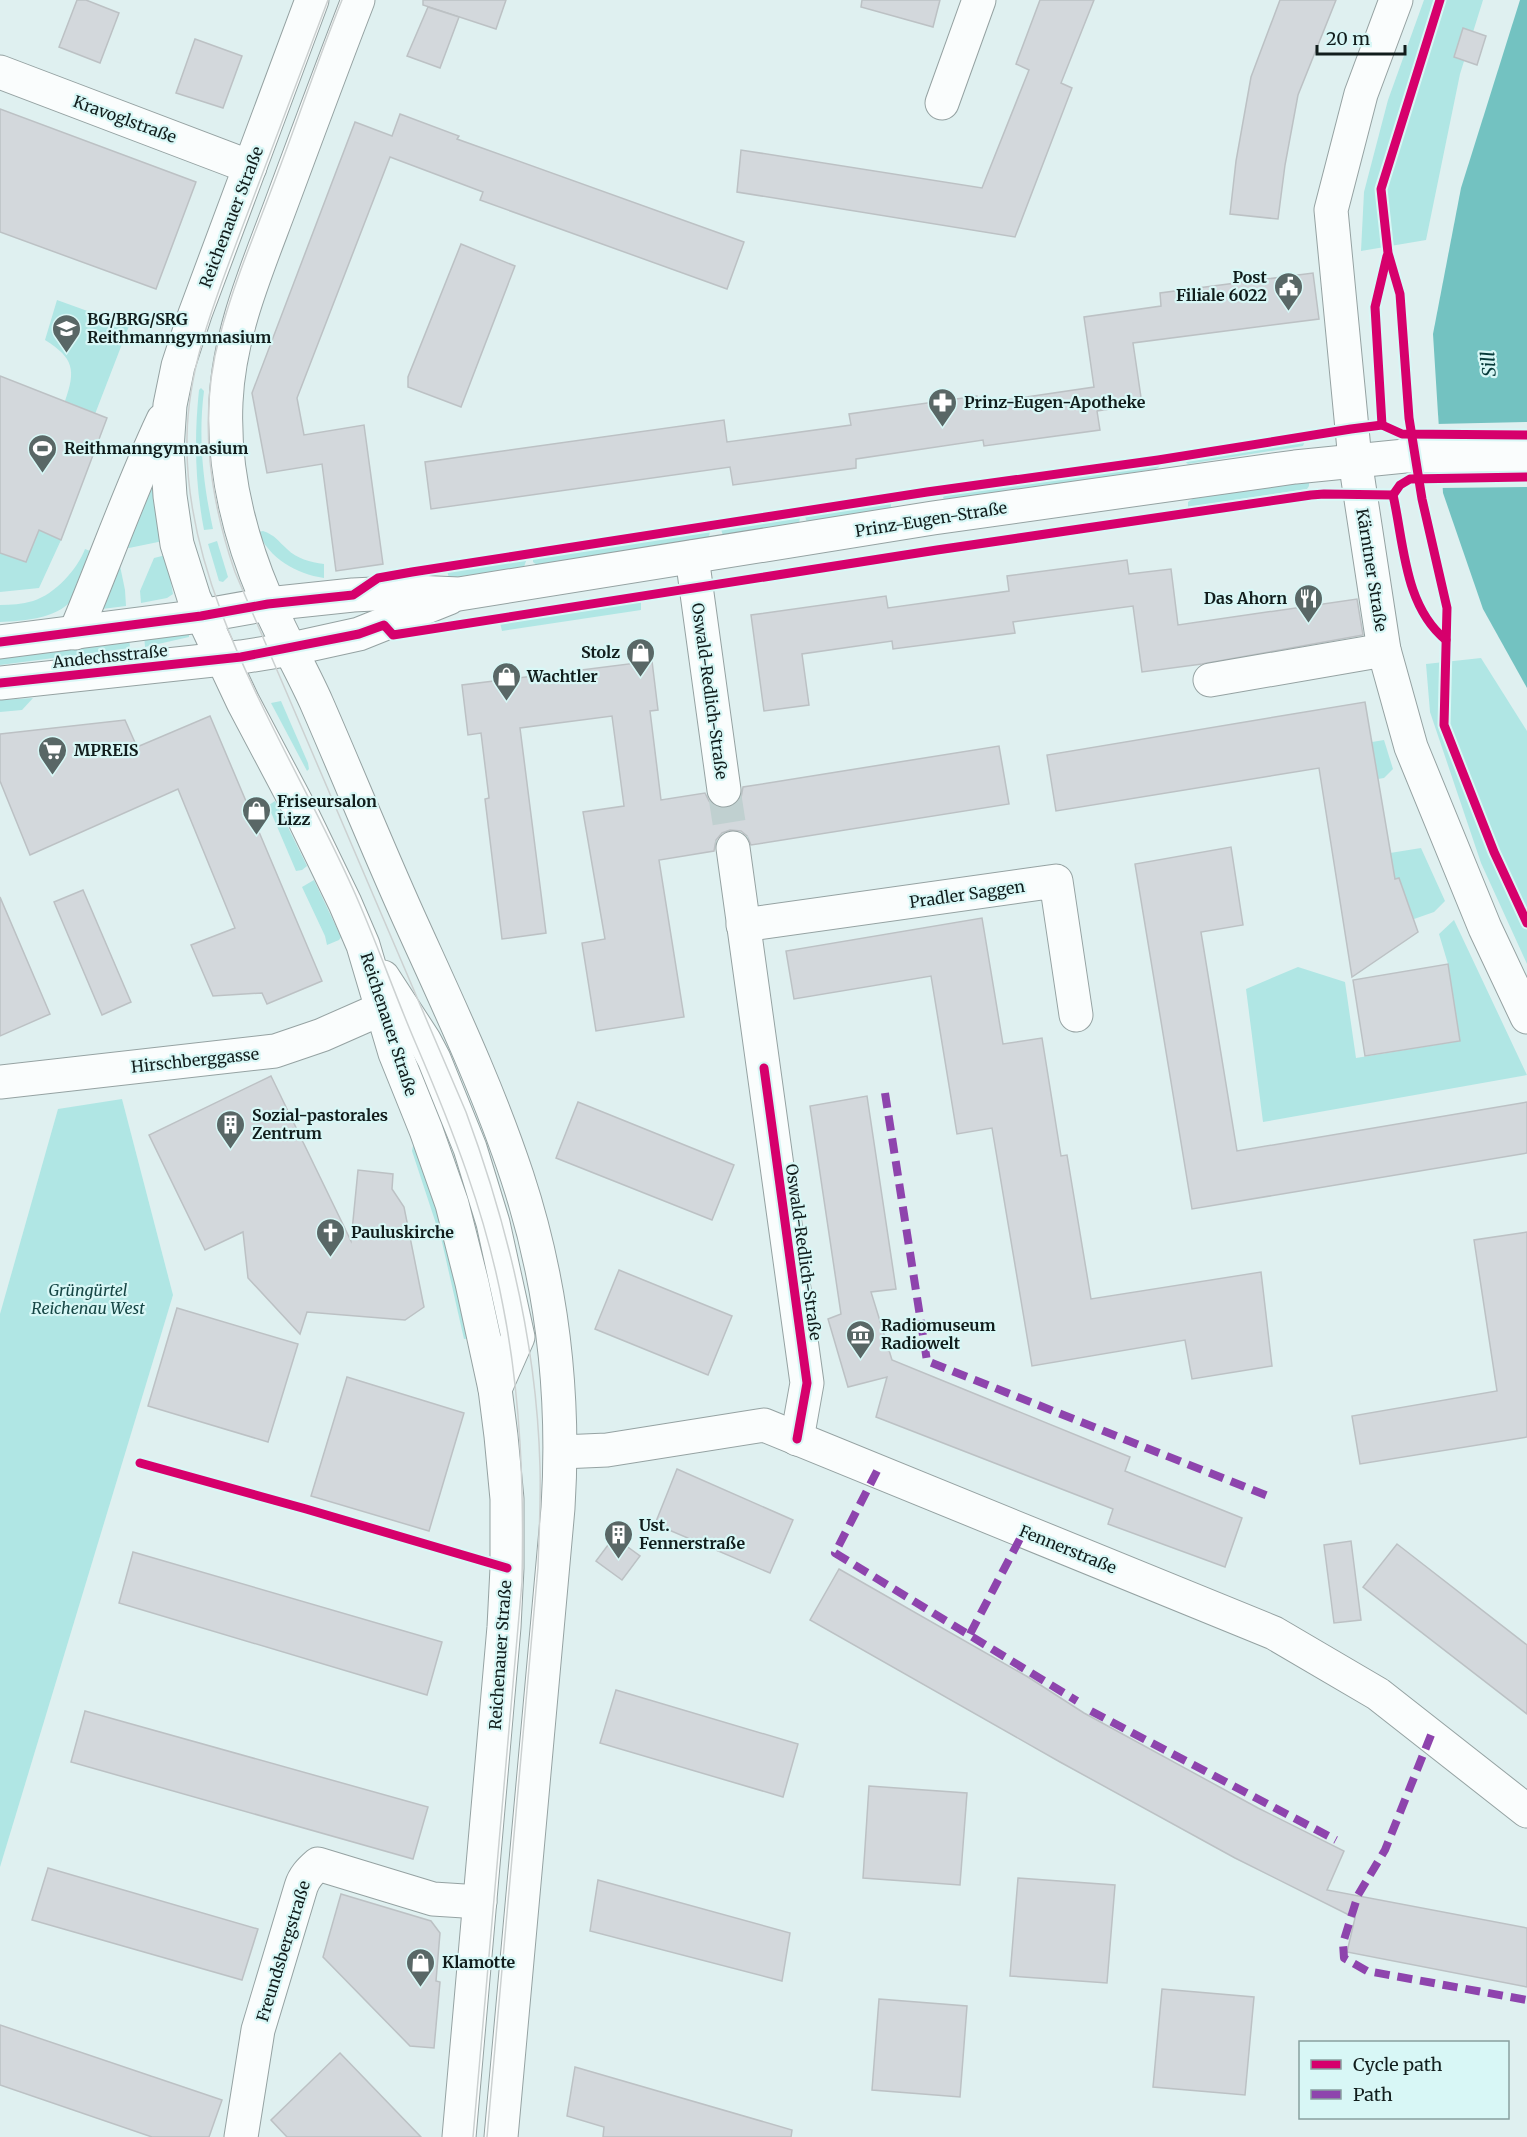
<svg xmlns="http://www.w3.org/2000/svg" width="1527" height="2137" font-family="Merriweather,serif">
<rect width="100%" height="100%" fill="#dff0f0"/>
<g fill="#b0e6e4">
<polygon points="1424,0 1483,0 1460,74 1426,240 1361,251 1364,192 1388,100"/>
<path d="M57 300 129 326 95 414 65 401C76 370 74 358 45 340Z"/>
<path d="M201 388 204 391C198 437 203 483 213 529L204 530C195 483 194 438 199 390Z"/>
<polygon points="1302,440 1305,441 1303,446 1188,464 1183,460 1183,458"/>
<polygon points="1159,461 1159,467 1156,469 949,501 944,500 943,497 946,495"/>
<polygon points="152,476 157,516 163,541 129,548 121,546"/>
<polygon points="1309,482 1309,486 1307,489 1188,507 1188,502 1195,497"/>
<polygon points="891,503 891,507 889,510 808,523 806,520 805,516"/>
<polygon points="800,517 799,524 723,536 721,529"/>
<polygon points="39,530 61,540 39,588 0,592 0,553 26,562"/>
<path d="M263 531C275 535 278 541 287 549 297 559 310 562 324 564V578C296 574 269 558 258 532Z"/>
<polygon points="710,531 709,538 537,565 533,562 533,558"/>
<polygon points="217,541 228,577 223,582 219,581 208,544"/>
<path d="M85 549 98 554C90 568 83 588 72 600 56 619 23 621 0 622V605C11 605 22 604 33 601 55 594 77 570 85 549Z"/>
<polygon points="166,555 173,594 167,598 141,603 140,591 154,558"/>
<polygon points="527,558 524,567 449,578 447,571"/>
<polygon points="119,561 125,590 126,606 102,609"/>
<polygon points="641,601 641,610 502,631 500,623"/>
<polygon points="144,634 189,634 189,637 145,647"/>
<polygon points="129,635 130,648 0,665 0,653"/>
<polygon points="1481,658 1527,731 1527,964 1481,863 1430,712 1426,664"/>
<polygon points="33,698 22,710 0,712 0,700"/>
<polygon points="281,701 308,763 309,769 307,771 271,703"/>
<polygon points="1384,740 1393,769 1384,778 1378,779 1372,742"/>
<polygon points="275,801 307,866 302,870 296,871 270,810 269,805"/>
<polygon points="1421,848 1445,901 1434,912 1414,919 1399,879 1395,879 1390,853"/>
<polygon points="314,880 341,937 339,940 327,945 325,936 302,887"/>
<polygon points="1454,920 1527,1075 1263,1122 1246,989 1298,967 1345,982 1356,1058 1460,1041 1448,964 1439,934"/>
<polygon points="122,1099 173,1295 0,1867 0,1314 58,1109"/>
<polygon points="421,1142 474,1338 464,1339 442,1242 412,1151 413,1146"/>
</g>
<polygon fill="#73c2c1" points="1520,0 1527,0 1527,688 1483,609 1443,493 1433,334 1461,188"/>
<polygon fill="#dff0f0" points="1527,422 1527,487 1440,488 1436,424"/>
<g fill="#d3d8dc" stroke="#bcc1c4" stroke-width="1.5">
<polygon points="77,0 86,0 119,13 100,63 59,47"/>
<polygon points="423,0 506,0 496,29 423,5"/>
<polygon points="862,0 940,0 933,27 861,7"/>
<polygon points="1040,0 1094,0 1061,83 1072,88 1015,237 737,192 741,150 982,188 1029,70 1016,64"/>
<polygon points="1280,0 1336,0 1298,95 1285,165 1278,219 1230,214 1236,161 1251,77"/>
<polygon points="428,7 459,17 440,68 407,56"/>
<polygon points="1463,28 1486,36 1477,65 1454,57"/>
<polygon points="195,39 242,56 223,108 176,93"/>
<polygon points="0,109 196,182 156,289 0,232"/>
<polygon points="400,114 459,136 457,139 744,242 727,289 480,200 483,192 390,157 297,398 304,435 364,425 383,564 336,571 322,464 267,473 252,393 355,122 392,136"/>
<polygon points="461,244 515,266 461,407 408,387 408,377"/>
<polygon points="1313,273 1319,319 1133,343 1142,404 1097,411 1100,430 984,446 983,440 856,459 856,468 733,485 730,467 431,509 425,462 724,420 727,442 851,425 849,414 977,396 978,404 1094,387 1084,317 1161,306 1160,293"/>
<polygon points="0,376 107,418 61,540 39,530 26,562 0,553"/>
<polygon points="1127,560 1129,574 1171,569 1178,625 1357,599 1363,635 1202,664 1142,672 1133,606 1013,622 1015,633 893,649 892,641 802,654 809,705 764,711 751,615 886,596 888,608 1009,591 1007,576"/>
<polygon points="652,661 658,710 650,711 661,800 705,793 709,801 716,807 727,808 736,804 741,798 743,787 999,746 1009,804 751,845 747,836 741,831 730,830 722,833 716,840 714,851 659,860 684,1017 596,1031 582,943 605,939 583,812 624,806 612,716 520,728 546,933 502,939 485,799 489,798 481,733 468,735 462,685"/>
<polygon points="1365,702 1395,879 1399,878 1418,932 1352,977 1319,768 1056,811 1047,755"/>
<polygon points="210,716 322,981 267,1004 262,993 213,996 191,945 235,928 178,789 30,855 0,781 0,734 125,720 137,747"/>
<polygon points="1231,847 1243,925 1201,932 1237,1151 1527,1102 1527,1153 1192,1209 1135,864"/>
<polygon points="83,890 131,1002 102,1015 54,902"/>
<polygon points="0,897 50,1014 0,1036"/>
<polygon points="982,918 1003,1044 1042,1038 1061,1156 1067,1155 1091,1299 1261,1272 1272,1366 1192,1379 1185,1340 1032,1366 992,1128 957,1134 931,976 794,999 786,951"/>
<polygon points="1448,964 1460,1041 1365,1056 1353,980"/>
<polygon points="271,1076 351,1241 358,1170 393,1174 392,1189 404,1207 424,1307 405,1320 307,1312 300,1334 248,1278 243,1232 205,1250 149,1135"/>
<polygon points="867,1096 896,1289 871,1292 892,1360 1130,1457 1125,1471 1242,1518 1225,1567 1108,1524 1113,1509 876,1417 887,1377 848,1387 828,1319 841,1314 810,1106"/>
<polygon points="578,1102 734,1165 712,1220 556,1158"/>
<polygon points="1527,1232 1527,1437 1360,1464 1352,1416 1497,1391 1474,1240"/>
<polygon points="619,1270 732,1316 708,1375 595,1329"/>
<polygon points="177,1308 298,1344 268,1442 148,1406"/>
<polygon points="347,1377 464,1413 429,1531 311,1496"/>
<polygon points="677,1469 793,1520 770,1573 655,1524"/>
<polygon points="614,1537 640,1556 622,1580 596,1561"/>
<polygon points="1351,1541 1361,1620 1334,1623 1324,1545"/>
<polygon points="1397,1544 1527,1645 1527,1714 1363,1587"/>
<polygon points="133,1552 442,1642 427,1695 119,1603"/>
<polygon points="839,1569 1028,1677 1084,1713 1258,1808 1344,1851 1327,1890 1527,1928 1527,1987 1347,1952 1355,1918 1235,1858 1060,1762 810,1620"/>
<polygon points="616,1690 798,1744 783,1797 600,1743"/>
<polygon points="85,1711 428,1807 413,1859 71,1762"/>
<polygon points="869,1786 967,1793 960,1885 863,1878"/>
<polygon points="48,1868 258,1929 242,1980 32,1920"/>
<polygon points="1018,1878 1115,1885 1107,1983 1010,1976"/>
<polygon points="598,1880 790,1933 782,1981 590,1931"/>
<polygon points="341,1894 431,1921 440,1933 436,1981 440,1982 434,2048 410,2046 323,1957"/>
<polygon points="1162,1989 1254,1997 1245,2095 1153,2087"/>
<polygon points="879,1999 967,2006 960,2097 872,2090"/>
<polygon points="0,2025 222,2100 209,2137 152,2137 0,2085"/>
<polygon points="340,2053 421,2137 287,2137 271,2120"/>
<polygon points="575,2067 792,2130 791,2137 603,2137 604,2127 567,2116"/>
</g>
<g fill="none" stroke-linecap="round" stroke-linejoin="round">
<polyline stroke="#c0d0d0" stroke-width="33" stroke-dasharray="33 16" stroke-linecap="butt" points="724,790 733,848"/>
<defs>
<g id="minor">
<polyline points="312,0 195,314 178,366 170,405 167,449 170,496 177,544 194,598 243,702 298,806 345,903 363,945 395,1053 426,1130 452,1204 472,1283 495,1389 501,1436 507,1499 507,1568 504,1627 459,2137"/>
<path d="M358 0C332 67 307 135 282 202 258 267 229 332 226 402 223 468 239 535 265 596 280 633 301 668 317 704 348 775 377 847 409 918 447 1002 488 1088 517 1176 552 1282 565 1396 558 1508L501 2137"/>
<polyline points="1396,0 1361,94 1331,210 1355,460 1384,650 1411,747 1485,928 1527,1017"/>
<polyline points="0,72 250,167"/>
<polyline points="942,103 979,0"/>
<polyline points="692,557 724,790"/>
<path d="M75 633C105 562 130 490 163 420"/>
<polyline points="0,642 201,616 268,604 353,595 414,592 459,594 933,518 1295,467 1405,456 1527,455"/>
<polyline points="1210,680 1384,650"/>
<polyline points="0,683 241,657 291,649 359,634 449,598"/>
<polyline points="733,848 807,1383 797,1439"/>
<polyline points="743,925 1056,881 1076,1015"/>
<polyline points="383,977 424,1040 434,1059 470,1148 493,1223 518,1337 495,1389"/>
<polyline points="0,1082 275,1051 322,1035 381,1009"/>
<polyline points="561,1452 607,1450 764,1425 1274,1633 1378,1694 1527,1811"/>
<path d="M241 2137 258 2030 301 1887C304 1877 310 1871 318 1864L433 1899 480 1902"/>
</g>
</defs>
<use href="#minor" stroke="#95a2a2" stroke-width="35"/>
<use href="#minor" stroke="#fafdfd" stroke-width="33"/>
<g stroke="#ccd1d1" stroke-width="1.5">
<path d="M328 0C299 79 268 157 239 236 215 301 188 366 187 437 183 595 291 749 353 889 376 940 394 993 416 1044 453 1130 486 1215 503 1306 521 1397 524 1489 522 1582L473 2137"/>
<path d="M342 0C318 59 298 120 275 180 256 231 234 282 220 335 198 413 209 497 235 572L466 1112C508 1226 537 1345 540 1467 541 1501 539 1534 538 1567L487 2137"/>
</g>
<g stroke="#8e44ad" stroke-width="8" stroke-dasharray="15 8" stroke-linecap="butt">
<polyline points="885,1093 927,1361 1273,1498"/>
<polyline points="877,1471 835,1553 1077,1701"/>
<polyline points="970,1634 1024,1531"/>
<polyline points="1091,1711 1336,1840"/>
<polyline points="1431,1735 1385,1850 1358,1895 1343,1943 1344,1958 1367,1971 1527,2000"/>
</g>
<defs>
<g id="cycleway">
<polyline points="1440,0 1381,189 1388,253 1400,294 1409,418 1422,499 1447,608 1444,725 1494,852 1527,923"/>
<polyline points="1382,425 1375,307 1387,256"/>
<path d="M1446 640C1404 606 1404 543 1393 495L1400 485 1410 479 1527 477"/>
<polyline points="0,642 201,616 268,604 353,595 378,578 412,572 927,492 1158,460 1351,429 1382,425 1402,434 1527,435"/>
<polyline points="0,683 241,657 359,634 384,625 393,635 937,550 1311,495 1324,494 1393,495"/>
<polyline points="764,1068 807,1383 797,1439"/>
<polyline points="140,1463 306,1509 507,1568"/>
</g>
</defs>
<use href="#cycleway" stroke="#d8f7f6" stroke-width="13"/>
<use href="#cycleway" stroke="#d6006c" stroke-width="9"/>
</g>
<defs>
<symbol id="civic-pin" viewBox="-11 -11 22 30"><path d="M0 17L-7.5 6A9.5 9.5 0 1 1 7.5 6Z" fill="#596766" stroke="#d8f7f6"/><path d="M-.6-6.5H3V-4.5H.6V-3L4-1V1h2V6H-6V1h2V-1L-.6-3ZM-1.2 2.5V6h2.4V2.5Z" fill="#fff"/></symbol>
<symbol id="school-pin" viewBox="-11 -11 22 30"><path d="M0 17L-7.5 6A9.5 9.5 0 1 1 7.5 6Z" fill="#596766" stroke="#d8f7f6"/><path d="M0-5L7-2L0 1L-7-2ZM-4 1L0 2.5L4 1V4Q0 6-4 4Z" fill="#fff"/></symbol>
<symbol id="pharmacy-pin" viewBox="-11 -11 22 30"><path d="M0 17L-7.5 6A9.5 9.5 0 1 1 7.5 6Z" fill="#596766" stroke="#d8f7f6"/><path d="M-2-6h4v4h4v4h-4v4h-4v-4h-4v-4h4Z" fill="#fff"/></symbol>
<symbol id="stadium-pin" viewBox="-11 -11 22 30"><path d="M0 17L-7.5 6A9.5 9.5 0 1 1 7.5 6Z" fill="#596766" stroke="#d8f7f6"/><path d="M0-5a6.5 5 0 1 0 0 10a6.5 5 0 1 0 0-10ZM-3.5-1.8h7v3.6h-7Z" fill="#fff"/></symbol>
<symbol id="restaurant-pin" viewBox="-11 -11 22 30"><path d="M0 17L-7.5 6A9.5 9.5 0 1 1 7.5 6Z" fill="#596766" stroke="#d8f7f6"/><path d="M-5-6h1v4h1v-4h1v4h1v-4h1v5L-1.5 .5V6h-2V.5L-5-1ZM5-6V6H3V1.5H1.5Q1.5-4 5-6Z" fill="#fff"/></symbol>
<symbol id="shop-pin" viewBox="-11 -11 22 30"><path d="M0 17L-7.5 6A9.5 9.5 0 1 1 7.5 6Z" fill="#596766" stroke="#d8f7f6"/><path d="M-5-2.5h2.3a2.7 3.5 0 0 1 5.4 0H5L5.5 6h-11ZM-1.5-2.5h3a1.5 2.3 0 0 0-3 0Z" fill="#fff"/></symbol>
<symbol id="supermarket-pin" viewBox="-11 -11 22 30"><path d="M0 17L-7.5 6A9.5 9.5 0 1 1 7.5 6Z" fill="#596766" stroke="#d8f7f6"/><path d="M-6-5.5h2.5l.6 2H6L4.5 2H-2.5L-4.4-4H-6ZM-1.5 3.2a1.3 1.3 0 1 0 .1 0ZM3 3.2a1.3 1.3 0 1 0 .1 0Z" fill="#fff"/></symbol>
<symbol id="building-pin" viewBox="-11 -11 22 30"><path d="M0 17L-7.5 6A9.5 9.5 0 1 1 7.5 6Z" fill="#596766" stroke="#d8f7f6"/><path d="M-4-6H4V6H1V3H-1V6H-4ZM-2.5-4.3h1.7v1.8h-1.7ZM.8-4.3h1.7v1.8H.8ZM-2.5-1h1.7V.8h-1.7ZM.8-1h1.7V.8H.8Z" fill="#fff"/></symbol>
<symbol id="church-pin" viewBox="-11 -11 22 30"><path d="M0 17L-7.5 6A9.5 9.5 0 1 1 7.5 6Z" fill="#596766" stroke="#d8f7f6"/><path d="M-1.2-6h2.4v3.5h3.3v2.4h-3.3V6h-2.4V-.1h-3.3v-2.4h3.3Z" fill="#fff"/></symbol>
<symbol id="museum-pin" viewBox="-11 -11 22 30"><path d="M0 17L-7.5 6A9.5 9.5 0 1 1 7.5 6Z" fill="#596766" stroke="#d8f7f6"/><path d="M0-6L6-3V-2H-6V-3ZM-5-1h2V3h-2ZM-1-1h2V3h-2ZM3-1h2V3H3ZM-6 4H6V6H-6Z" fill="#fff"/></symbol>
</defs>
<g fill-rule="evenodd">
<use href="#civic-pin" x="1272" y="270" width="33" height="45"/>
<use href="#school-pin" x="50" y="312" width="33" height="45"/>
<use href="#pharmacy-pin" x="926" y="386" width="33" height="45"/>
<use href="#stadium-pin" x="26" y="432" width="33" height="45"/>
<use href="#restaurant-pin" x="1292" y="582" width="33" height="45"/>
<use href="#shop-pin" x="624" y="636" width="33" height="45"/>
<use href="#shop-pin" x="490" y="660" width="33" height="45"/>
<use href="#supermarket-pin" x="36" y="734" width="33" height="45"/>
<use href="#shop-pin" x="240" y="794" width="33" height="45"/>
<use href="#building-pin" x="214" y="1108" width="33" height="45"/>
<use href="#church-pin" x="314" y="1216" width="33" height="45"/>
<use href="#museum-pin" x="844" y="1318" width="33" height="45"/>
<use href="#building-pin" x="602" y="1518" width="33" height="45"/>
<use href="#shop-pin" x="404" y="1946" width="33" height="45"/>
</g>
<g text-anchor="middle" stroke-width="4.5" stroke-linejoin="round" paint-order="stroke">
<g font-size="16" fill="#111d1c" stroke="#d8f7f6">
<text transform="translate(125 119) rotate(20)" y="6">Kravoglstraße</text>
<text transform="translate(231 217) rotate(-69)" y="6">Reichenauer Straße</text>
<text transform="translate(931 519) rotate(-9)" y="6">Prinz-Eugen-Straße</text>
<text transform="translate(1372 570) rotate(81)" y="6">Kärntner Straße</text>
<text transform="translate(110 656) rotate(-6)" y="6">Andechsstraße</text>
<text transform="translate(710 691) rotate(82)" y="6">Oswald-Redlich-Straße</text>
<text transform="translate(967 894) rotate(-8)" y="6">Pradler Saggen</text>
<text transform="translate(389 1024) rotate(72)" y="6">Reichenauer Straße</text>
<text transform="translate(195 1060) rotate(-6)" y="6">Hirschberggasse</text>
<text transform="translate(804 1252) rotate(82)" y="6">Oswald-Redlich-Straße</text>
<text transform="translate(1068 1549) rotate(22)" y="6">Fennerstraße</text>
<text transform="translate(500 1655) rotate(-86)" y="6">Reichenauer Straße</text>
<text transform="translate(283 1951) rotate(-73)" y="6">Freundsbergstraße</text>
</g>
<g font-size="16" font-weight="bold" fill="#111d1c" stroke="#d8f7f6" text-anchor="start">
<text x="1267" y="283" text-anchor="end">Post<tspan x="1267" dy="18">Filiale 6022</tspan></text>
<text x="87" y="325">BG/BRG/SRG<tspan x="87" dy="18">Reithmanngymnasium</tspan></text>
<text x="964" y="408">Prinz-Eugen-Apotheke</text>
<text x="64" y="454">Reithmanngymnasium</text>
<text x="1287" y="604" text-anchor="end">Das Ahorn</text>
<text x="620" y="658" text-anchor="end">Stolz</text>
<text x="527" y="682">Wachtler</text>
<text x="74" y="756">MPREIS</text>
<text x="277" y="807">Friseursalon<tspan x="277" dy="18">Lizz</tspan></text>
<text x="252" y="1121">Sozial-pastorales<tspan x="252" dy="18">Zentrum</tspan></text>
<text x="351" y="1238">Pauluskirche</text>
<text x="881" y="1331">Radiomuseum<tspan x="881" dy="18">Radiowelt</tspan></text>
<text x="639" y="1531">Ust.<tspan x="639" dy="18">Fennerstraße</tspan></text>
<text x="442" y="1968">Klamotte</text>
</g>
<g font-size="16" font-style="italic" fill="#164645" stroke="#d8f7f6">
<text x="88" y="1296">Grüngürtel<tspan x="88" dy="18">Reichenau West</tspan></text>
</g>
<g font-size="18" font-style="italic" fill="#053838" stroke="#d8f7f6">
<text transform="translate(1489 364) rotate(-94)" y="6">Sill</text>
</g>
</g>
<rect x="1299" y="2041" width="210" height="78" fill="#d8f7f6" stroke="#88a09f" stroke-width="1.5"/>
<rect x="1311" y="2060" width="30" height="9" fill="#d6006c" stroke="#88a09f" stroke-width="1.5"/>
<text x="1353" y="2071" font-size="18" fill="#111d1c">Cycle path</text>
<rect x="1311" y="2090" width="30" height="9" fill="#8e44ad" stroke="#88a09f" stroke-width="1.5"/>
<text x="1353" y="2101" font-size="18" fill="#111d1c">Path</text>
<path d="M1317 45v9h88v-9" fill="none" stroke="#111d1c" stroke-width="3"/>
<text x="1326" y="45" font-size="18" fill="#111d1c" stroke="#d8f7f6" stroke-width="4.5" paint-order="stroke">20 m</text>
</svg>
